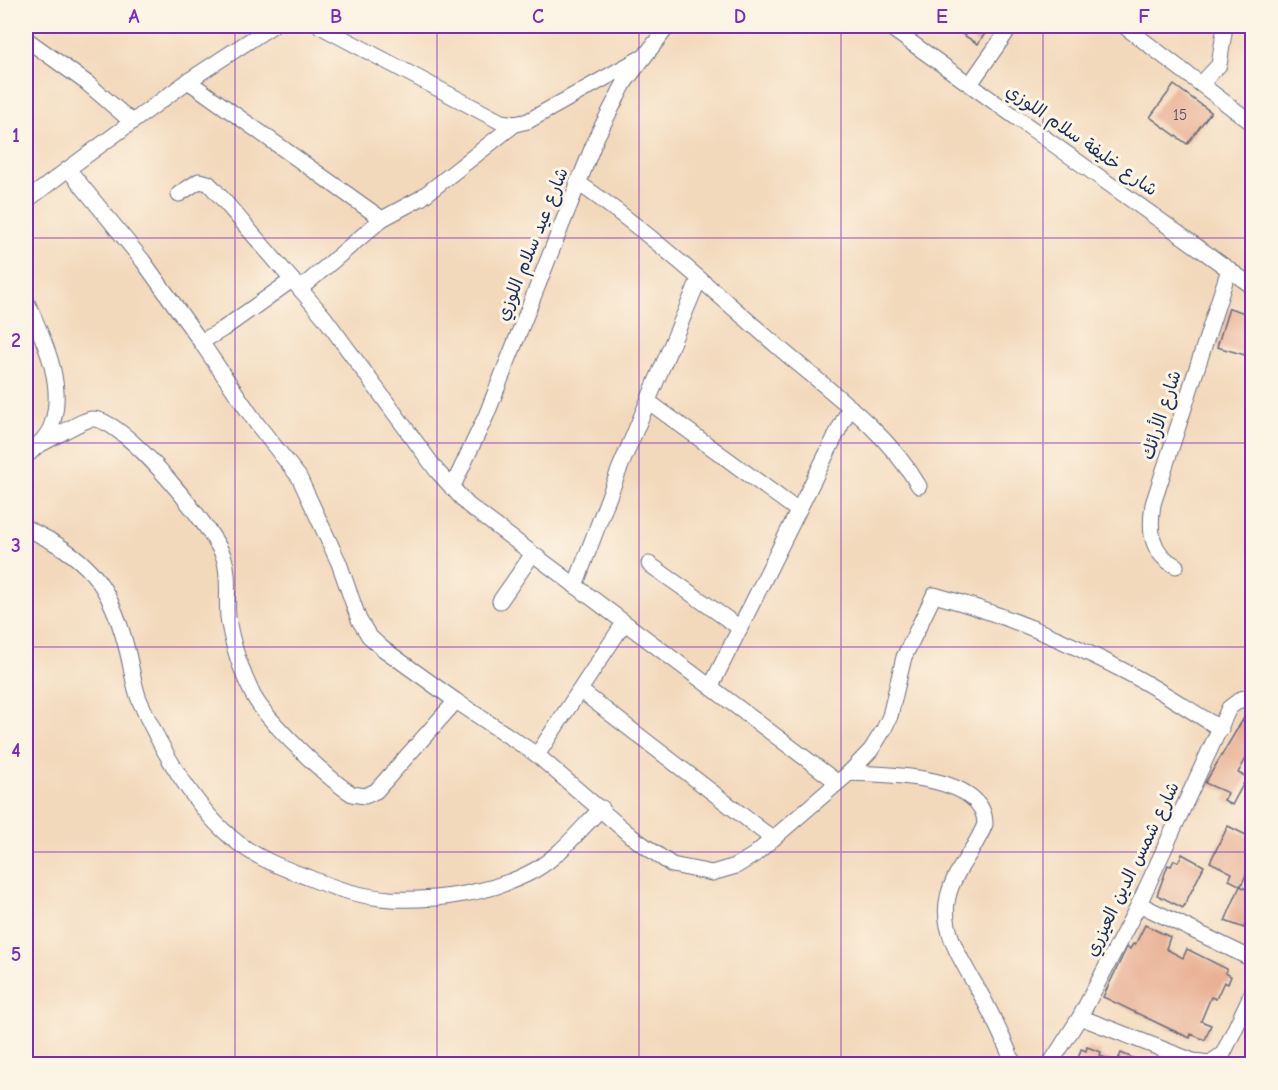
<svg xmlns="http://www.w3.org/2000/svg" width="1278" height="1090" font-family="'Comic Neue','Playpen Sans Arabic',sans-serif">
<rect width="100%" height="100%" fill="#fcf5e5"/>
<filter id="ink" filterUnits="userSpaceOnUse"><feTurbulence type="fractalNoise" baseFrequency=".0167" numOctaves="2"/><feDisplacementMap in="SourceGraphic" scale="12" xChannelSelector="R" yChannelSelector="G"/><feConvolveMatrix kernelMatrix="1 2 1 2 8 2 1 2 1" color-interpolation-filters="sRGB"/></filter>
<filter id="wash" filterUnits="userSpaceOnUse"><feTurbulence type="fractalNoise" baseFrequency=".008" numOctaves="4" result="noise"/><feDisplacementMap in="SourceGraphic" scale="24" xChannelSelector="R" yChannelSelector="G"/><feGaussianBlur stdDeviation="1.35" result="paint"/><feColorMatrix in="noise" values="0 0 0 0 0 0 0 0 0 0 0 0 0 0 0 0 0 1.4 0 .05"/><feComposite in="paint" operator="in"/></filter>
<g filter="url(#wash)">
<rect width="100%" height="100%" fill="#f3d9bc"/>
<g id="blocks">
<g fill="#e8ad91">
<polygon points="949,26 990,26 978,44"/>
<polygon points="1174,85 1211,112 1187,144 1150,117"/>
<polygon points="1229,308 1252,315 1252,357 1217,347"/>
<polygon points="1251,706 1252,755 1249,753 1238,773 1247,777 1232,805 1224,800 1228,793 1205,783"/>
<polygon points="1228,826 1252,838 1252,861 1241,886 1229,880 1232,873 1210,862"/>
<polygon points="1182,854 1204,866 1183,908 1157,895 1168,865 1171,866 1174,860 1178,862"/>
<polygon points="1240,886 1252,892 1252,925 1246,922 1244,928 1225,921"/>
<polygon points="1145,925 1170,937 1166,949 1183,958 1187,949 1227,969 1225,973 1231,976 1228,984 1224,982 1216,999 1211,997 1201,1021 1211,1025 1205,1040 1191,1034 1190,1038 1170,1029 1103,997 1127,947 1130,949 1133,944 1135,945"/>
<polygon points="1087,1047 1101,1052 1100,1056 1117,1062 1121,1053 1149,1065 1076,1065 1081,1049 1086,1051"/>
</g>
</g>
</g>
<g filter="url(#ink)">
<use href="#blocks" fill-opacity="0" stroke="#676a7f" stroke-width="1.5"/>
<g fill="none" stroke-linecap="round" stroke-linejoin="round">
<defs>
<g id="minor">
<polyline points="272,26 188,81 68,169 143,261 201,342 223,329 292,280"/>
<polyline points="320,26 501,122 515,124 528,121 639,59"/>
<polyline points="888,26 1252,286"/>
<polyline points="1124,26 1252,123"/>
<polyline points="26,39 87,83 132,122"/>
<polyline points="188,81 382,219"/>
<polyline points="970,84 1011,26"/>
<polyline points="1201,84 1219,65 1225,26"/>
<path d="M577 182C648 231 712 290 777 346 827 389 885 429 919 486"/>
<polyline points="179,194 199,181 208,183 213,188 324,317 437,471 468,505 837,782"/>
<polyline points="26,201 68,169"/>
<polyline points="300,289 382,219 421,198 515,124"/>
<path d="M26 300C43 338 68 387 50 429 45 440 33 449 26 457"/>
<path d="M201 342 257 424 299 477 339 563 359 620 369 636 382 648 456 701 537 755 631 836 672 865 712 873 736 866 754 855 849 773 871 750 884 729 890 716 904 657 934 595C998 612 1068 641 1126 672 1159 689 1189 710 1221 729"/>
<polyline points="649,402 797,510"/>
<path d="M35 447C49 441 81 420 92 419 124 417 214 529 224 558 230 577 226 597 228 617 231 642 242 673 253 695 266 720 328 779 352 794L365 796 376 791 456 701"/>
<polyline points="452,488 486,416 597,136 625,82 668,26"/>
<path d="M26 528C86 557 109 580 126 646 131 663 133 683 139 699 160 748 196 811 238 843 259 859 283 868 307 877 333 888 362 897 390 899 437 901 494 893 535 870 561 855 581 828 602 808"/>
<polyline points="649,564 740,628"/>
<path d="M1176 566C1150 553 1149 530 1153 504L1229 269"/>
<polyline points="575,586 619,470 699,279"/>
<polyline points="500,601 532,555"/>
<polyline points="711,686 850,407"/>
<polyline points="581,691 773,839"/>
<polyline points="537,755 624,623"/>
<path d="M849 773C883 774 985 774 985 824 976 849 954 870 948 897 939 934 969 971 985 1002 996 1023 1005 1043 1014 1064"/>
<polyline points="1139,904 1252,959"/>
<polyline points="1080,1017 1193,1061 1210,1063 1223,1054 1252,993"/>
<polyline points="1050,1064 1080,1017 1139,904 1229,708 1241,699 1252,696"/>
</g>
</defs>
<use href="#minor" stroke="#676a7f" stroke-width="17"/>
<use href="#minor" stroke="#fff" stroke-width="15"/>
</g>
</g>
<path fill="none" stroke="#7b2cbf" stroke-width="1.5" stroke-opacity="0.55" d="M235 26V1064M437 26V1064M639 26V1064M841 26V1064M1043 26V1064M26 238H1252M26 443H1252M26 647H1252M26 852H1252"/>
<g text-anchor="middle" stroke-width="6" stroke-linejoin="round" paint-order="stroke">
<g font-size="15" fill="#4e4e6b">
<text x="1180" y="120">15</text>
</g>
<g font-size="18" fill="#1b2f5e" stroke="#fcf5e5">
<text transform="translate(1082 140) rotate(35)" y="6">شارع خليفة سلام اللوزي</text>
<text transform="translate(532 244) rotate(-68)" y="6">شارع عيد سلام اللوزي</text>
<text transform="translate(1161 415) rotate(-72)" y="6">شارع الأرائك</text>
<text transform="translate(1132 869) rotate(-64)" y="6">شارع شمس الدين العيزري</text>
</g>
</g>
<rect width="1278" height="1090" fill="none" stroke="#fcf5e5" stroke-width="66"/>
<rect x="33" y="33" width="1212" height="1024" fill="none" stroke="#7b2cbf" stroke-width="2"/>
<g font-size="20" text-anchor="middle" font-weight="bold" fill="#7b2cbf">
<text x="134" y="23">A</text>
<text x="336" y="23">B</text>
<text x="538" y="23">C</text>
<text x="740" y="23">D</text>
<text x="942" y="23">E</text>
<text x="1144" y="23">F</text>
<text x="16" y="142">1</text>
<text x="16" y="347">2</text>
<text x="16" y="552">3</text>
<text x="16" y="757">4</text>
<text x="16" y="961">5</text>
</g>
</svg>
